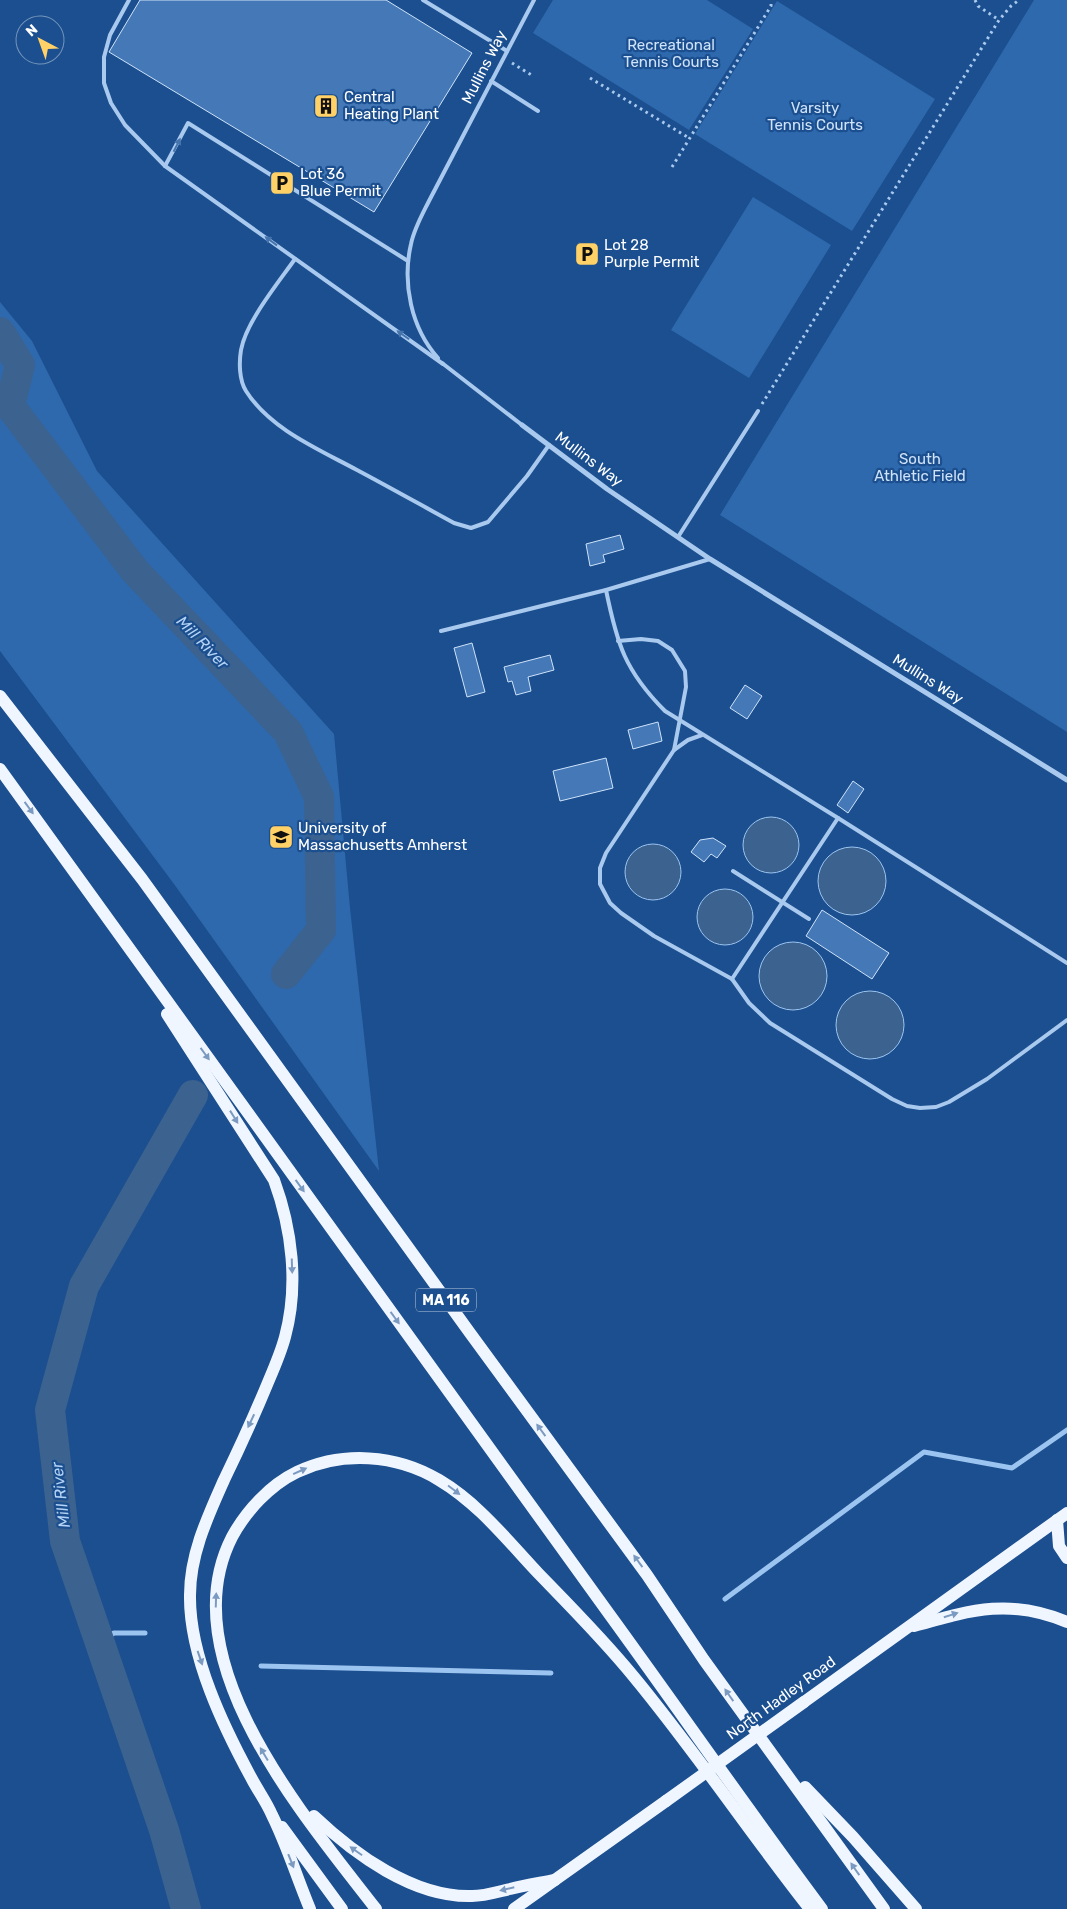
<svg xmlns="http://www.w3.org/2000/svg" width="1067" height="1909" font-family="Rubik,sans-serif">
<rect width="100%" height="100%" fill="#1b4f8f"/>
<g fill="#2e69ad">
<polygon points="553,0 707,0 753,29 689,130 533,33"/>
<polygon points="1034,0 1067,0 1067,732 720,515"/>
<polygon points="777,1 935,99 852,231 695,134"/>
<polygon points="753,197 831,245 749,378 671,330"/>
<polygon points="0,302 32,341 97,471 334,734 350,908 379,1171 174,884 0,651"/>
</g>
<g fill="#3c6290" stroke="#9cc4f0">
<circle cx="771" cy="845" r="28"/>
<circle cx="653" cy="872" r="28"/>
<circle cx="852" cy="881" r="34"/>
<circle cx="725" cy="917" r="28"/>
<circle cx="793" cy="976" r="34"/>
<circle cx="870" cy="1025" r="34"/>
</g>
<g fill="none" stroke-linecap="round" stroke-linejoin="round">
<g stroke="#9cc4f0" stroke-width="5">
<polyline points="725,1599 924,1452 1012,1468 1067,1430"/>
<polyline points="99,1642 114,1633 145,1633"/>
<polyline points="261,1666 551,1673"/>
</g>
<g stroke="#3c6290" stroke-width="30">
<polyline points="0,332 20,365 10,406 135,571 288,732 319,797 321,930 286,974"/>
<polyline points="186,1909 164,1830 65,1541 50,1410 84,1286 193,1095"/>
</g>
</g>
<g fill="#4478b7" stroke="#cfe3fa">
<polygon points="140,0 386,0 472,53 374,212 109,52"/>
<polygon points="620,535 624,549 603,555 605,562 590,566 586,544"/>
<polygon points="472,643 485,692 467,697 454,648"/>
<polygon points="550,655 554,670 528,677 531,691 516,695 512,681 508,682 504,667"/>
<polygon points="745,685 762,696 747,719 730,708"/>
<polygon points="658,722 662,741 633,749 628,730"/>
<polygon points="606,758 613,788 560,801 553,771"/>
<polygon points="853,781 864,789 848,813 837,805"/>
<polygon points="713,838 726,846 717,858 711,854 704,862 691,852 700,840"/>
<polygon points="822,910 889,953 872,979 806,936"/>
</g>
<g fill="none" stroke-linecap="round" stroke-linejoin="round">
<g stroke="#a9c9ee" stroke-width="3" stroke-dasharray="2.5 4" stroke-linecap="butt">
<polyline points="975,0 978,6 999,20"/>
<polyline points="512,63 533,76"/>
<polyline points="590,78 689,138"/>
<polyline points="672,167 771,6 771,0"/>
<polyline points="762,404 999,20 1011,6 1019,0"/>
</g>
<g stroke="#a9c9ee" stroke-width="4">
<polyline points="129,0 110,35 104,57 104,83 111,103 125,125 165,166 443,364"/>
<polyline points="423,0 507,51"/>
<polyline points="491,81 538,111"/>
<polyline points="165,166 188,123 408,261"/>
<path d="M295 259C278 283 246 322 241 350 239 362 239 380 246 391 270 429 318 449 357 470 389 487 421 505 454 523L471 528 488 522 527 476 549 445"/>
<path d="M438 358C411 328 402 283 411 244 414 229 422 215 429 201L534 0"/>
<polyline points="442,363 522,425"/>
<polyline points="678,537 758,411"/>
<path d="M606 590C617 644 625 671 665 711L838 818 1067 963"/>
<polyline points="441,631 606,590 710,559"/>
<polyline points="618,641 641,639 658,641 672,650 685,671 686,687 674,750 606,853 600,868 600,884 610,903 621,913 654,936 732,979 749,1003 770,1023 892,1099 907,1106 920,1108 936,1107 949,1102 987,1079 1067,1020"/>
<polyline points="674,750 688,740 702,735"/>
<polyline points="733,871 809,919"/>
<polyline points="732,979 838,818"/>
</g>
<polyline stroke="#a9c9ee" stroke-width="5" points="522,425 607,489 710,559 1067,780"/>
<g stroke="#f0f6ff" stroke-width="12">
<polyline points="0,696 142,879 470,1333 647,1575 704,1660 884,1909"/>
<path d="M0 769C202 1050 404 1331 607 1611 679 1710 749 1811 822 1909"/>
<path d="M167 1014 274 1180C292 1229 299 1285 285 1337 281 1352 275 1366 269 1380 255 1414 240 1447 224 1480 208 1516 190 1554 190 1595 189 1656 224 1728 253 1781 259 1792 267 1803 272 1815 287 1845 297 1878 310 1909"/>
<polyline points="1057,1520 1059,1546 1067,1558"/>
<path d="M914 1626C971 1610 1010 1598 1067 1622"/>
<polyline points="804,1702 1067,1513"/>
<polyline points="805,1787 853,1837 916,1909"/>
<path d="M314 1816C354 1854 414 1898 472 1896 484 1896 497 1892 510 1889 525 1885 540 1883 555 1880"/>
<polyline points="282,1827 342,1909"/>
<path d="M376 1909C305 1817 169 1660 232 1537 246 1511 270 1485 297 1472 342 1451 396 1454 439 1480 478 1503 507 1540 538 1573 571 1607 604 1640 634 1677 696 1752 750 1833 810 1909"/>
<polyline points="514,1909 666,1801"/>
</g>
<polyline stroke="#f0f6ff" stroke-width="12" points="666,1801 804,1702"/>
</g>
<defs><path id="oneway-solid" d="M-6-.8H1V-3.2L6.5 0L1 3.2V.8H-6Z" transform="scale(1.25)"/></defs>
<g fill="#4674ac">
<use href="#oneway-solid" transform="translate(177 145) rotate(-63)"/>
<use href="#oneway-solid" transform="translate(271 241) rotate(-144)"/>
<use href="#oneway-solid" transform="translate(403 335) rotate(-145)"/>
</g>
<g fill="#7b9ac1">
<use href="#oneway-solid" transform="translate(29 808) rotate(54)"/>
<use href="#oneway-solid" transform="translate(205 1054) rotate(54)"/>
<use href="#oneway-solid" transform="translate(234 1117) rotate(58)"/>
<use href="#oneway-solid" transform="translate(300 1186) rotate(54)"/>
<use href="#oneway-solid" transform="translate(292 1266) rotate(88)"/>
<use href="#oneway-solid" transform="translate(395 1318) rotate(54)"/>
<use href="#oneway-solid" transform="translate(251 1421) rotate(115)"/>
<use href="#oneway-solid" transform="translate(541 1430) rotate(-126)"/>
<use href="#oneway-solid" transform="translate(300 1471) rotate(-24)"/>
<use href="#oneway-solid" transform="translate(454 1490) rotate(37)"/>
<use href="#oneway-solid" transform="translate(638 1561) rotate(-126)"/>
<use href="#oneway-solid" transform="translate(216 1600) rotate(-88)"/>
<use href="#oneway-solid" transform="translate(951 1615) rotate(-17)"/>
<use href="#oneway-solid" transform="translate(200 1658) rotate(71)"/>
<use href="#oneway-solid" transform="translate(729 1695) rotate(-125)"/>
<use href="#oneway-solid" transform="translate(264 1754) rotate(-121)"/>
<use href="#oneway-solid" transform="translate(356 1851) rotate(-145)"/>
<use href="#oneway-solid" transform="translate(291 1861) rotate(68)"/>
<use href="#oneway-solid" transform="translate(855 1869) rotate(-125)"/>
<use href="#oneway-solid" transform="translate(507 1889) rotate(167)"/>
</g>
<defs>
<symbol id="building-square" viewBox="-11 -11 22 22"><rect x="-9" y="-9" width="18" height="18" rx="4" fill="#ffd166" stroke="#1b4f8f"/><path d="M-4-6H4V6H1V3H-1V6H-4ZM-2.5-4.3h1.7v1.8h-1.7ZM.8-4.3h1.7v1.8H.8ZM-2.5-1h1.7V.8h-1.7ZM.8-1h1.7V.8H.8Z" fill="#111"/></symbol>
<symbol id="parking-square" viewBox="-11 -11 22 22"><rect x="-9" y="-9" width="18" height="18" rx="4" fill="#ffd166" stroke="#1b4f8f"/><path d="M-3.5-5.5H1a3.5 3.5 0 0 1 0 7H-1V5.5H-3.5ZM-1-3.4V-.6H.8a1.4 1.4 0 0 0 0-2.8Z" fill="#111"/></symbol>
<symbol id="university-square" viewBox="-11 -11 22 22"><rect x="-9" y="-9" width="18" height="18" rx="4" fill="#ffd166" stroke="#1b4f8f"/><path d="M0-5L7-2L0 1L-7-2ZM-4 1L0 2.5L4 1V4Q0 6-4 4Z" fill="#111"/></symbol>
</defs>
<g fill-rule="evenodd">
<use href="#building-square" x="312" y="92" width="28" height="28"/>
<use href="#parking-square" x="268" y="169" width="28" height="28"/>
<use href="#parking-square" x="573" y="240" width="28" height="28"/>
<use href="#university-square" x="267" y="823" width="28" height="28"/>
</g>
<g text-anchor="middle" stroke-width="4.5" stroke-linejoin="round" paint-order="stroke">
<rect fill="#1b4f8f" stroke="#bbcadd" stroke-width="1" x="416" y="1288.5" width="60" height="23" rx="4"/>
<g font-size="14" font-weight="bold" fill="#fff">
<text x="446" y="1305">MA 116</text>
</g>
<g font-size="15" fill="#cfe3fa" stroke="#1b4f8f">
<text x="671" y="50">Recreational<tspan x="671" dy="17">Tennis Courts</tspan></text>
<text x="815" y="113">Varsity<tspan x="815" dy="17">Tennis Courts</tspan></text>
<text x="920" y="464">South<tspan x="920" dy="17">Athletic Field</tspan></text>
</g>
<g font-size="15" fill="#fff" stroke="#1b4f8f">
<text transform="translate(484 67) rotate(-63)" y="5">Mullins Way</text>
<text transform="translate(589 459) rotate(37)" y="5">Mullins Way</text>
<text transform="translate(928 679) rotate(32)" y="5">Mullins Way</text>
<text transform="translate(781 1698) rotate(-36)" y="5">North Hadley Road</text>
</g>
<g font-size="15" fill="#fff" stroke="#1b4f8f" text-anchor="start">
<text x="344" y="102">Central<tspan x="344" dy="17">Heating Plant</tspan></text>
<text x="300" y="179">Lot 36<tspan x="300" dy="17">Blue Permit</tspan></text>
<text x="604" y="250">Lot 28<tspan x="604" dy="17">Purple Permit</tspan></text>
<text x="298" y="833">University of<tspan x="298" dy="17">Massachusetts Amherst</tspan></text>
</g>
<g font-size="16" font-style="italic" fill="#b5d3f5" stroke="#1b4f8f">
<text transform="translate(203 642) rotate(46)" y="6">Mill River</text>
<text transform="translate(60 1495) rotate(-97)" y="6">Mill River</text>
</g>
</g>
<g transform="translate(40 40) rotate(319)"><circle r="24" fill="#1b4f8f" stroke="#7695bc"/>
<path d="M0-4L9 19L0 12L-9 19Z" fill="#ffd166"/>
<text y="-8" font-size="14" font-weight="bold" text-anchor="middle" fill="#ffffff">N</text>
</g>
</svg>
